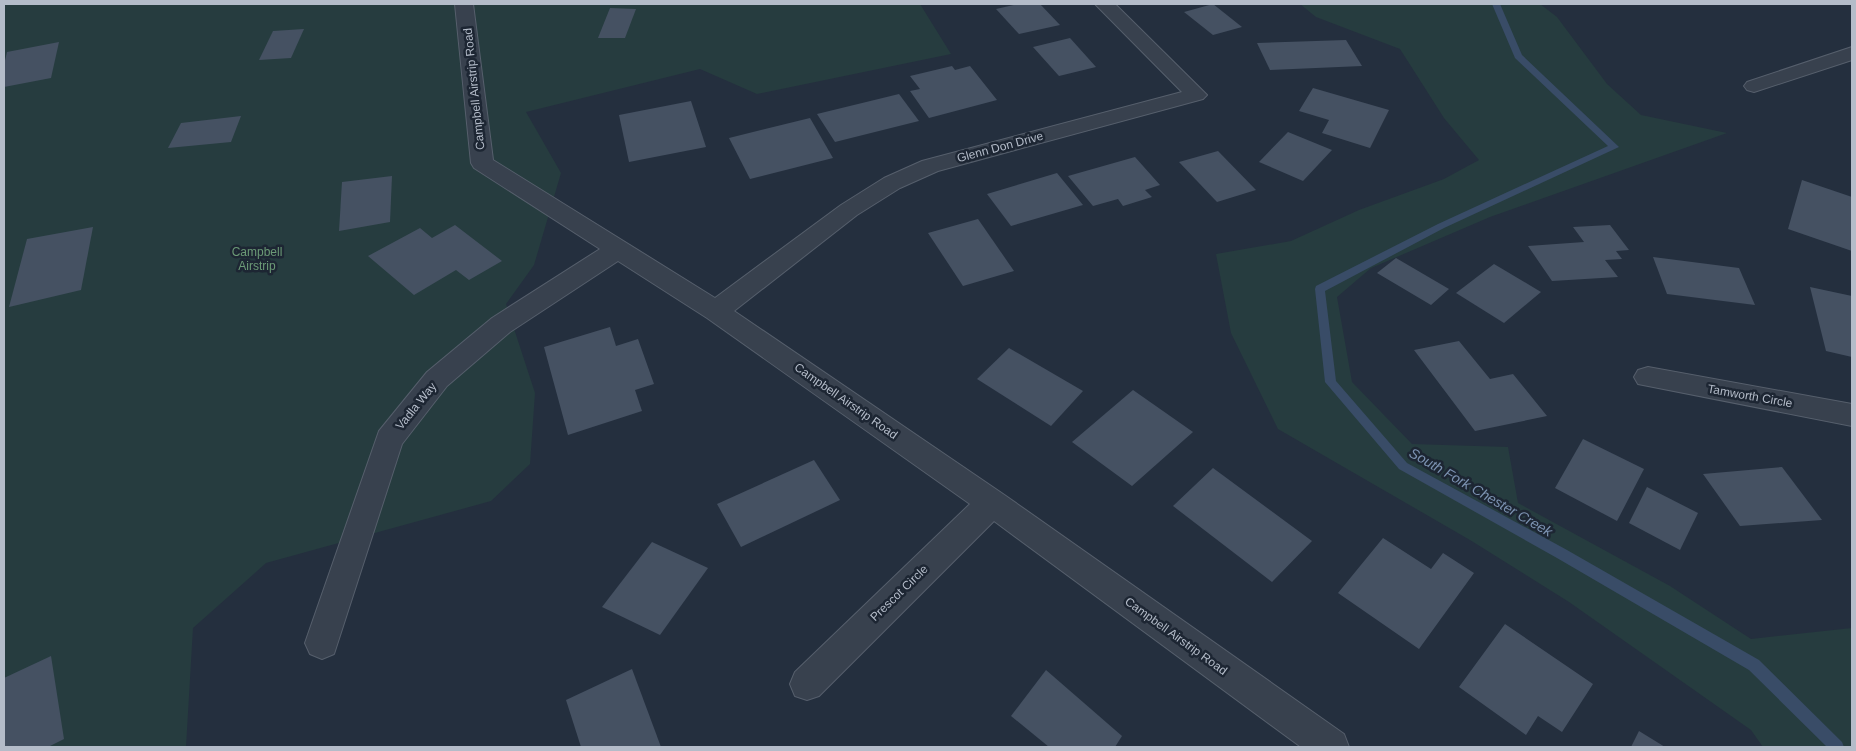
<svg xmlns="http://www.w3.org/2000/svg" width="1856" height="751" font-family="Arial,sans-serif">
<rect width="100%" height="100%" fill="#242f3e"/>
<g fill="#263c3f">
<polygon points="4,4 920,4 951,54 757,94 700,69 526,112 561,173 534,265 506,304 535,393 530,464 491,501 266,563 193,628 186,747 4,747"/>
<polygon points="1300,4 1540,4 1557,17 1607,84 1641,115 1727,133 1490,217 1371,268 1337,297 1352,382 1412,444 1508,447 1518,503 1670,586 1751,639 1852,628 1852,747 1763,747 1751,730 1569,602 1470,540 1278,429 1231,333 1216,254 1291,241 1359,210 1444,179 1479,160 1444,118 1400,49 1316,17"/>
</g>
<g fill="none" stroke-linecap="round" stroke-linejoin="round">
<polygon fill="#394c67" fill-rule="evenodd" points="1492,4 1500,4 1522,55 1619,147 1444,228 1325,291 1336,381 1407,463 1567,550 1759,660 1842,742 1844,747 1827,747 1749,670 1557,558 1399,469 1325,382 1315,289 1316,286 1438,224 1608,146 1515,58"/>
</g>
<g fill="#455162">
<polygon points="1018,4 1040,4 1060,25 1019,34 996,9"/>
<polygon points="1213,4 1242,27 1213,35 1184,12"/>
<polygon points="610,8 636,9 625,38 598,38"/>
<polygon points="304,29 291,58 259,60 273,31"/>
<polygon points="1070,38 1096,67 1059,76 1033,47"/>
<polygon points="1346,40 1362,66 1270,70 1257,43"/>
<polygon points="59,42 51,78 4,87 4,65 7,52"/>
<polygon points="952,66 955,70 970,66 997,100 929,118 910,91 920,89 910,76"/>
<polygon points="1313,88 1389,110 1370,148 1322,133 1329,120 1299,111"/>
<polygon points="899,94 919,121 835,142 817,114"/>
<polygon points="691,101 706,147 629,162 619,115"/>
<polygon points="241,116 231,142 168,148 181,123"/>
<polygon points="810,118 833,158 750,179 729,138"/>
<polygon points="1288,132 1332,150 1303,181 1259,162"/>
<polygon points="1218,151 1256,190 1217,202 1179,162"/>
<polygon points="1135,157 1160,185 1145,190 1152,197 1123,206 1118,199 1093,206 1068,176"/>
<polygon points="1057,173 1083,205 1011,226 987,194"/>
<polygon points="392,176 390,222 339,231 342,182"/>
<polygon points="1802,180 1852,197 1852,251 1788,229"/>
<polygon points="978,219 1014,271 963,286 928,233"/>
<polygon points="455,225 502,261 469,280 456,270 414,295 368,256 420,228 432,238"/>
<polygon points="1610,225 1629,250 1616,251 1622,259 1605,260 1618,277 1552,281 1528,246 1584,242 1573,227"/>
<polygon points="93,227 81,290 9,307 27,239"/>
<polygon points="1653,257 1739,268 1755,305 1667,294"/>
<polygon points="1396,258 1449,289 1431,305 1377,273"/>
<polygon points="1494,264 1541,292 1504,323 1456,293"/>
<polygon points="1810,287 1852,296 1852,357 1826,351"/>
<polygon points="610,327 616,346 638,339 654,384 635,390 642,411 568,435 544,347"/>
<polygon points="1459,341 1490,379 1513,374 1547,416 1475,431 1414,350"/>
<polygon points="1009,348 1083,391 1051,426 977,379"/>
<polygon points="1133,390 1193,432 1132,486 1072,442"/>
<polygon points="1583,439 1644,469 1617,521 1555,488"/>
<polygon points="814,460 840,500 741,547 717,504"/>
<polygon points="1782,467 1822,520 1740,526 1703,474"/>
<polygon points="1213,468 1312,541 1272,582 1173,506"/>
<polygon points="1647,487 1698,513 1680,550 1629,523"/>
<polygon points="1383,538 1431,569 1443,553 1474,573 1419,649 1338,593"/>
<polygon points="652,542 708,568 660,635 602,607"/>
<polygon points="1505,624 1593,684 1562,732 1538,716 1526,735 1459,687"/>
<polygon points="51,656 64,739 48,747 4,747 4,678"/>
<polygon points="632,669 661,747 581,747 566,700"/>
<polygon points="1046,670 1122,736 1115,747 1049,747 1011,716"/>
<polygon points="1639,731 1665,747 1631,747"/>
</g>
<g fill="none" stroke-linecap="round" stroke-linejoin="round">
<defs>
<g id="street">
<polygon points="455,4 473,4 493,160 715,298 841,205 884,178 922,161 1182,92 1095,4 1115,4 1203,91 1207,95 1203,99 938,171 900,188 857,215 734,311 1003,494 1344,734 1349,747 1301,747 994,521 819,696 807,700 795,696 790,684 795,672 970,504 707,318 618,261 510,332 447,386 402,444 334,654 322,659 310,654 305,643 379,431 427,372 492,318 600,249 474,168 471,163"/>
<polygon points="1852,47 1852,60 1754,92 1747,90 1744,86 1747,82"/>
<polygon points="1648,367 1852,404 1852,426 1638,384 1634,377 1638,370"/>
</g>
</defs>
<use href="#street" stroke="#565f6c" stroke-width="2"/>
<use href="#street" fill="#38414e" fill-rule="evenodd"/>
</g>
<g text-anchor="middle" stroke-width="5" stroke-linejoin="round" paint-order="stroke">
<g font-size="12" fill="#b4bcc9" stroke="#1d2633">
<text transform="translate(474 89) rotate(-96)" y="4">Campbell Airstrip Road</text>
<text transform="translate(1000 147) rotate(-15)" y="4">Glenn Don Drive</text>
<text transform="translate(1750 396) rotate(10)" y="4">Tamworth Circle</text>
<text transform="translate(846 401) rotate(35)" y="4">Campbell Airstrip Road</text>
<text transform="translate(416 406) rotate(-51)" y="4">Vadla Way</text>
<text transform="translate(899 593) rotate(-44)" y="4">Prescot Circle</text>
<text transform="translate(1176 636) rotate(36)" y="4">Campbell Airstrip Road</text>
</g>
<g font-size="12" fill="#6b9a76" stroke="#1d2633">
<text x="257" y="256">Campbell<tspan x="257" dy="14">Airstrip</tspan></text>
</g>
<g font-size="14" font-style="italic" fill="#7c92b1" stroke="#1d2633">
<text transform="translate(1481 492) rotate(30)" y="5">South Fork Chester Creek</text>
</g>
</g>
<rect width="1856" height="751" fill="none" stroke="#b4bcc9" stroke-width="10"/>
</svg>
